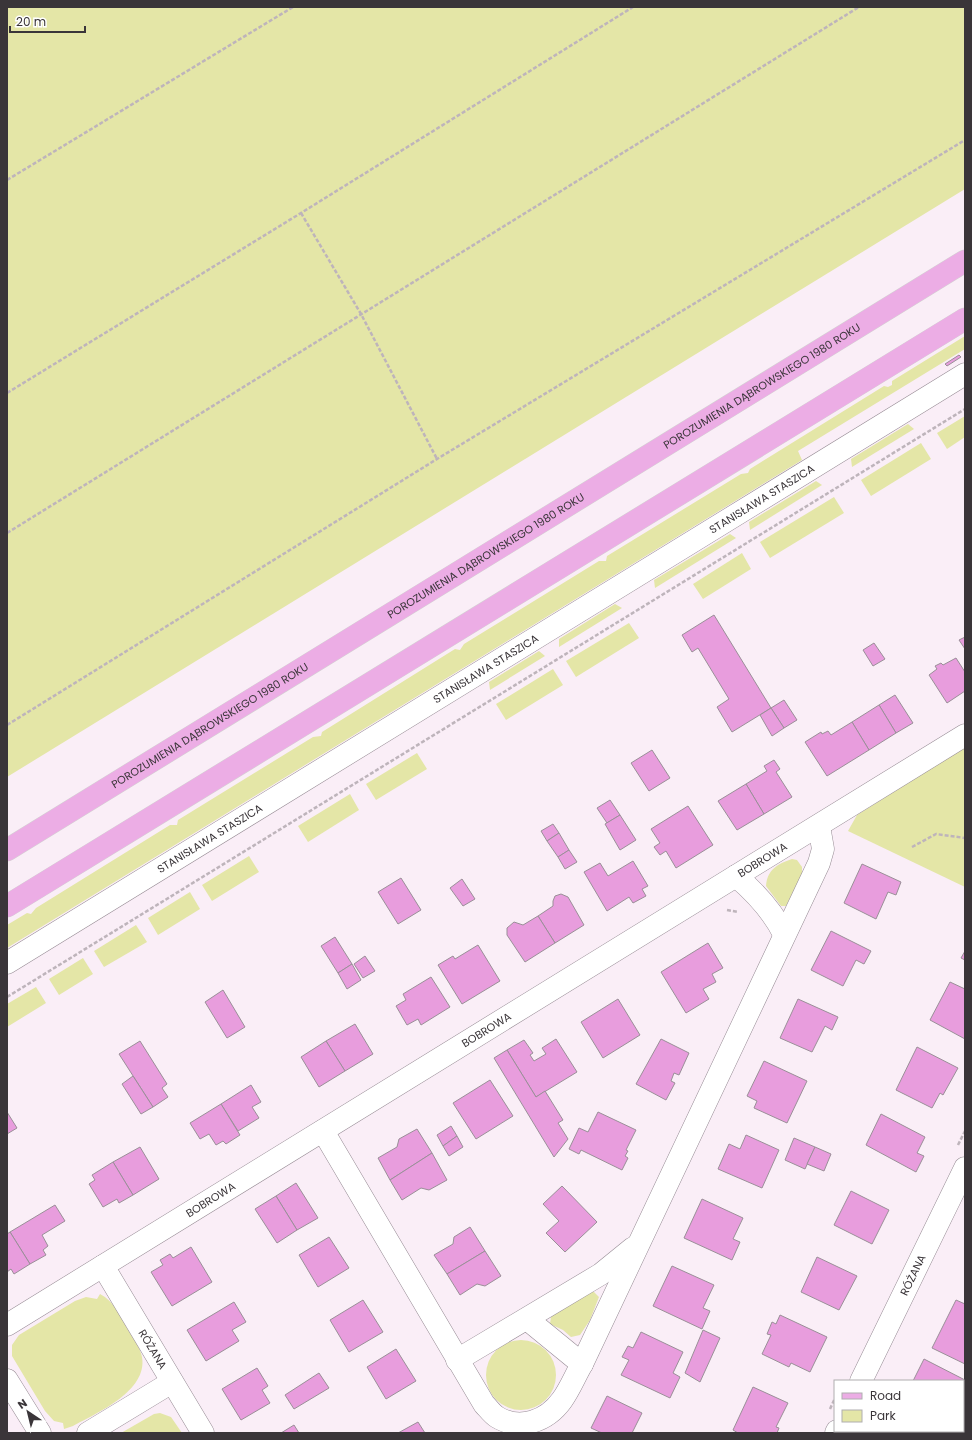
<svg xmlns="http://www.w3.org/2000/svg" width="972" height="1440" font-family="Poppins,sans-serif">
<rect width="100%" height="100%" fill="#faeef7"/>
<g fill="#e4e6a7">
<polygon points="7,7 965,7 965,189 7,777"/>
<polygon points="965,336 965,349 798,451 802,460 7,948 7,925 27,913 31,914 36,908 170,825 177,825 178,820 313,737 321,736 322,732 455,649 460,650 464,644 599,561 606,561 607,556 741,474 748,473 750,469 884,386 888,387 892,385 892,381"/>
<polygon points="965,416 965,437 947,449 937,433"/>
<polygon points="908,424 914,429 852,467 851,459"/>
<polygon points="921,443 931,459 871,496 861,480"/>
<polygon points="816,481 822,485 750,530 749,522"/>
<polygon points="834,497 844,513 770,558 760,542"/>
<polygon points="730,534 736,538 655,588 654,580"/>
<polygon points="742,553 751,569 703,599 693,584"/>
<polygon points="615,604 622,608 559,647 559,639"/>
<polygon points="629,623 639,638 576,677 566,661"/>
<polygon points="539,651 545,656 490,690 489,682"/>
<polygon points="553,669 563,685 506,720 496,704"/>
<polygon points="965,747 965,887 848,831 857,815"/>
<polygon points="417,753 427,769 376,800 366,784"/>
<polygon points="350,794 359,810 308,842 298,826"/>
<polygon points="249,856 259,872 212,901 202,885"/>
<path d="M792 859 797 860 802 867V874L786 906H781L766 886C767 870 777 864 792 859Z"/>
<polygon points="190,892 200,909 158,935 148,918"/>
<polygon points="136,925 147,942 104,967 94,951"/>
<polygon points="83,958 93,974 59,995 49,979"/>
<polygon points="36,987 46,1003 7,1027 7,1004"/>
<polygon points="590,1291 594,1292 599,1297 590,1320 580,1335 571,1337 563,1330 550,1324 551,1317 555,1313"/>
<path d="M100 1294C114 1301 121 1317 128 1330 133 1338 140 1347 142 1357 148 1391 97 1413 73 1426L64 1429 63 1423 54 1421 45 1411 12 1356V1345L19 1335 75 1301 86 1297 97 1299Z"/>
<circle cx="521" cy="1375" r="35"/>
<polygon points="160,1413 171,1417 182,1433 121,1433 154,1414"/>
</g>
<g fill="#e89ddd" stroke="#9a8f98">
<polygon points="959,355 961,357 947,366 945,364"/>
<polygon points="714,615 771,708 732,732 717,707 729,699 698,648 692,652 682,635"/>
<polygon points="965,637 965,649 959,640"/>
<polygon points="874,643 885,659 873,666 863,650"/>
<polygon points="956,658 965,672 965,691 947,703 929,675 937,669 935,666 941,663 943,665"/>
<polygon points="895,695 913,723 896,733 879,705"/>
<polygon points="784,700 797,720 784,728 771,708"/>
<polygon points="879,705 896,733 869,750 852,722"/>
<polygon points="771,708 784,728 772,736 760,715"/>
<polygon points="852,722 869,750 827,776 805,742 821,732 822,734 828,731 831,735"/>
<polygon points="652,750 670,778 649,791 631,763"/>
<polygon points="774,760 780,769 776,772 792,797 764,814 746,784 767,771 764,766"/>
<polygon points="746,784 764,814 737,830 718,801"/>
<polygon points="610,800 620,815 607,823 597,808"/>
<polygon points="688,806 713,845 676,868 666,851 660,855 654,847 660,843 651,829"/>
<polygon points="620,815 636,840 620,850 605,824"/>
<polygon points="553,824 559,833 547,841 541,831"/>
<polygon points="559,833 569,850 558,857 547,841"/>
<polygon points="569,850 577,862 565,869 558,857"/>
<polygon points="633,861 648,886 642,889 646,896 633,903 629,897 607,911 584,872 600,863 608,876"/>
<polygon points="862,864 901,882 896,895 888,892 876,919 844,903"/>
<polygon points="401,878 421,910 398,924 378,892"/>
<polygon points="462,879 475,899 463,906 450,888"/>
<polygon points="561,894 568,897 584,925 555,943 538,916 553,906 553,901 555,896"/>
<polygon points="538,916 555,943 525,962 507,935 507,928 514,922 523,925"/>
<polygon points="831,931 871,951 864,964 856,960 843,986 811,970"/>
<polygon points="335,937 352,964 338,973 321,946"/>
<polygon points="708,943 723,968 712,974 716,982 703,989 709,999 686,1013 661,972"/>
<polygon points="478,945 500,981 462,1004 438,965 453,956 455,959"/>
<polygon points="965,951 965,960 961,958"/>
<polygon points="365,956 375,971 363,978 354,964"/>
<polygon points="352,964 361,980 347,989 338,973"/>
<polygon points="431,977 450,1007 421,1025 418,1019 407,1025 396,1006 406,1000 403,994"/>
<polygon points="950,982 965,989 965,1039 930,1020"/>
<polygon points="223,990 245,1027 227,1038 205,1002"/>
<polygon points="618,999 640,1035 603,1058 581,1022"/>
<polygon points="798,999 838,1017 832,1030 825,1026 812,1052 780,1038"/>
<polygon points="355,1024 373,1054 345,1071 326,1041"/>
<polygon points="556,1039 577,1072 536,1097 507,1050 524,1040 533,1053 530,1055 534,1061 546,1054 542,1048"/>
<polygon points="661,1039 689,1053 679,1075 674,1073 671,1081 675,1083 666,1100 636,1084"/>
<polygon points="140,1041 167,1084 162,1088 168,1097 153,1107 119,1054"/>
<polygon points="326,1041 345,1071 319,1087 301,1057"/>
<polygon points="917,1047 958,1068 943,1095 940,1093 932,1108 896,1090"/>
<polygon points="507,1050 536,1097 545,1091 563,1120 558,1123 568,1139 554,1157 494,1058"/>
<polygon points="764,1061 807,1081 787,1123 754,1108 757,1101 747,1096"/>
<polygon points="133,1076 153,1107 141,1114 122,1084"/>
<polygon points="490,1080 513,1116 476,1139 453,1103"/>
<polygon points="251,1085 261,1102 252,1107 259,1118 238,1131 221,1104"/>
<polygon points="221,1104 240,1135 226,1144 223,1141 216,1145 209,1134 200,1139 190,1123"/>
<polygon points="7,1112 17,1128 7,1134"/>
<polygon points="598,1112 636,1130 626,1150 628,1151 625,1156 628,1158 622,1170 581,1150 579,1154 569,1149 579,1128 588,1132"/>
<polygon points="881,1114 925,1137 917,1153 924,1156 916,1172 866,1145"/>
<polygon points="451,1126 457,1136 443,1146 437,1135"/>
<polygon points="417,1129 432,1153 390,1180 378,1158 397,1147 399,1139"/>
<polygon points="746,1135 779,1150 762,1188 718,1169 729,1144 740,1149"/>
<polygon points="457,1136 463,1147 449,1156 443,1146"/>
<polygon points="794,1138 815,1147 805,1169 785,1160"/>
<polygon points="140,1147 159,1179 133,1195 113,1162"/>
<polygon points="815,1147 831,1154 824,1171 807,1164"/>
<polygon points="432,1153 447,1180 429,1190 421,1188 402,1200 390,1180"/>
<polygon points="113,1162 133,1195 119,1203 117,1199 103,1207 89,1184 95,1180 92,1175"/>
<polygon points="296,1183 318,1218 297,1230 276,1196"/>
<polygon points="562,1186 597,1222 565,1252 546,1233 559,1221 543,1204"/>
<polygon points="851,1191 889,1210 872,1244 834,1225"/>
<polygon points="276,1196 297,1230 277,1243 255,1209"/>
<polygon points="702,1199 743,1218 733,1239 740,1242 732,1260 684,1238"/>
<polygon points="55,1205 65,1221 42,1235 48,1246 43,1250 46,1255 30,1264 10,1232"/>
<polygon points="470,1227 485,1251 447,1274 434,1255 453,1244 454,1237"/>
<polygon points="10,1232 30,1264 14,1274 11,1269 7,1272 7,1234"/>
<polygon points="329,1237 349,1268 318,1287 299,1255"/>
<polygon points="191,1247 212,1282 172,1306 151,1272 163,1265 160,1260 170,1254 173,1258"/>
<polygon points="485,1251 501,1276 485,1286 477,1284 460,1295 447,1274"/>
<polygon points="817,1257 857,1276 839,1310 801,1292"/>
<polygon points="672,1266 714,1285 703,1308 710,1311 702,1329 653,1306"/>
<polygon points="363,1300 383,1332 349,1352 330,1320"/>
<polygon points="956,1300 965,1304 965,1364 932,1348"/>
<polygon points="234,1302 246,1322 232,1330 239,1341 206,1361 187,1330"/>
<polygon points="780,1315 827,1337 810,1372 791,1363 789,1367 762,1354 771,1335 767,1334 772,1322 776,1324"/>
<polygon points="703,1330 720,1338 700,1382 685,1373"/>
<polygon points="641,1332 683,1352 673,1373 680,1377 670,1398 621,1375 629,1360 622,1357 628,1346 633,1348"/>
<polygon points="396,1349 416,1381 386,1399 367,1367"/>
<polygon points="924,1359 965,1380 963,1389 963,1381 913,1381"/>
<polygon points="257,1368 268,1386 262,1390 270,1403 241,1420 222,1389"/>
<polygon points="319,1373 329,1388 294,1409 285,1395"/>
<polygon points="753,1387 788,1403 776,1427 779,1428 777,1433 738,1433 733,1430"/>
<polygon points="607,1396 642,1413 632,1433 602,1433 591,1428"/>
<polygon points="418,1422 425,1433 398,1433"/>
<polygon points="294,1425 299,1433 281,1433"/>
<polygon points="963,1430 965,1433 944,1433 945,1431"/>
<polygon points="891,1431 908,1431 912,1433 890,1433"/>
</g>
<g fill="none" stroke-linecap="round" stroke-linejoin="round">
<defs>
<g id="minor">
<path d="M736 876C756 893 772 910 784 934"/>
<path id="s1" d="M7 963 965 374"/>
<path d="M323 1131 484 1404C488 1408 492 1414 497 1417 520 1431 547 1421 562 1400 570 1389 575 1376 582 1364L819 863 823 849 819 826"/>
<path id="s2" d="M103 1266 203 1433"/>
<polyline points="527,1319 582,1364"/>
<path id="s3" d="M7 1325 965 735"/>
<polyline points="457,1360 601,1274 633,1248"/>
<polyline points="7,1380 40,1433"/>
<path id="s4" d="M861 1381 965 1168"/>
<polyline points="88,1433 172,1382"/>
<polyline points="836,1433 837,1431"/>
</g>
<g id="major">
<path id="s5" d="M7 850 965 261"/>
<polyline points="7,906 965,319"/>
</g>
</defs>
<use href="#minor" stroke="#968b94" stroke-width="23"/>
<use href="#major" stroke="#d4d3d3" stroke-width="23"/>
<g stroke="#beb4bb" stroke-width="2.5" stroke-dasharray="4 2" stroke-linecap="butt">
<polyline points="7,180 293,7"/>
<polyline points="301,213 361,314 437,459"/>
<polyline points="7,393 301,213 633,7"/>
<polyline points="7,533 859,7"/>
<polyline points="7,725 437,459 965,140"/>
<polyline points="912,847 936,834 965,838"/>
<polyline points="727,910 738,912"/>
<polyline points="7,997 965,409"/>
<polyline points="958,1145 965,1131"/>
<polyline points="830,1409 835,1398"/>
</g>
<use href="#minor" stroke="#fff" stroke-width="22"/>
<use href="#major" stroke="#ecade5" stroke-width="22"/>
</g>
<g text-anchor="middle" stroke-width="3" stroke-linejoin="round" paint-order="stroke">
<g font-size="11" fill="#3a3539" stroke="#fff">
<text dy="4" stroke="none"><textPath href="#s5" startOffset="886">POROZUMIENIA DĄBROWSKIEGO 1980 ROKU</textPath></text>
<text dy="4" stroke="none"><textPath href="#s1" startOffset="886">STANISŁAWA STASZICA</textPath></text>
<text dy="4" stroke="none"><textPath href="#s5" startOffset="562">POROZUMIENIA DĄBROWSKIEGO 1980 ROKU</textPath></text>
<text dy="4" stroke="none"><textPath href="#s1" startOffset="562">STANISŁAWA STASZICA</textPath></text>
<text dy="4" stroke="none"><textPath href="#s5" startOffset="238">POROZUMIENIA DĄBROWSKIEGO 1980 ROKU</textPath></text>
<text dy="4" stroke="none"><textPath href="#s1" startOffset="238">STANISŁAWA STASZICA</textPath></text>
<text dy="4" stroke="none"><textPath href="#s3" startOffset="887">BOBROWA</textPath></text>
<text dy="4" stroke="none"><textPath href="#s3" startOffset="563">BOBROWA</textPath></text>
<text dy="4" stroke="none"><textPath href="#s3" startOffset="239">BOBROWA</textPath></text>
<text dy="4" stroke="none"><textPath href="#s4" startOffset="118">RÓŻANA</textPath></text>
<text dy="4" stroke="none"><textPath href="#s2" startOffset="97">RÓŻANA</textPath></text>
</g>
</g>
<rect width="972" height="1440" fill="none" stroke="#3a3539" stroke-width="16"/>
<rect x="834" y="1380" width="130" height="52" fill="#ffffff" stroke="#b0aeb0"/>
<rect x="842" y="1393" width="20" height="6" fill="#ecade5" stroke="#b0aeb0"/>
<text x="870" y="1400" font-size="12" fill="#3a3539">Road</text>
<rect x="842" y="1410" width="20" height="12" fill="#e4e6a7" stroke="#b0aeb0"/>
<text x="870" y="1420" font-size="12" fill="#3a3539">Park</text>
<g transform="translate(28 1412) rotate(325)" stroke="#ffffff" stroke-width="3" paint-order="stroke">
<path d="M0-3L7 15L0 10L-7 15Z" fill="#3a3539"/>
<text y="-6" font-size="11" font-weight="bold" text-anchor="middle" fill="#3a3539">N</text>
</g>
<path d="M10 26v6h75v-6" fill="none" stroke="#3a3539" stroke-width="2"/>
<text x="16" y="26" font-size="12" fill="#3a3539" stroke="#ffffff" stroke-width="3" paint-order="stroke">20 m</text>
</svg>
